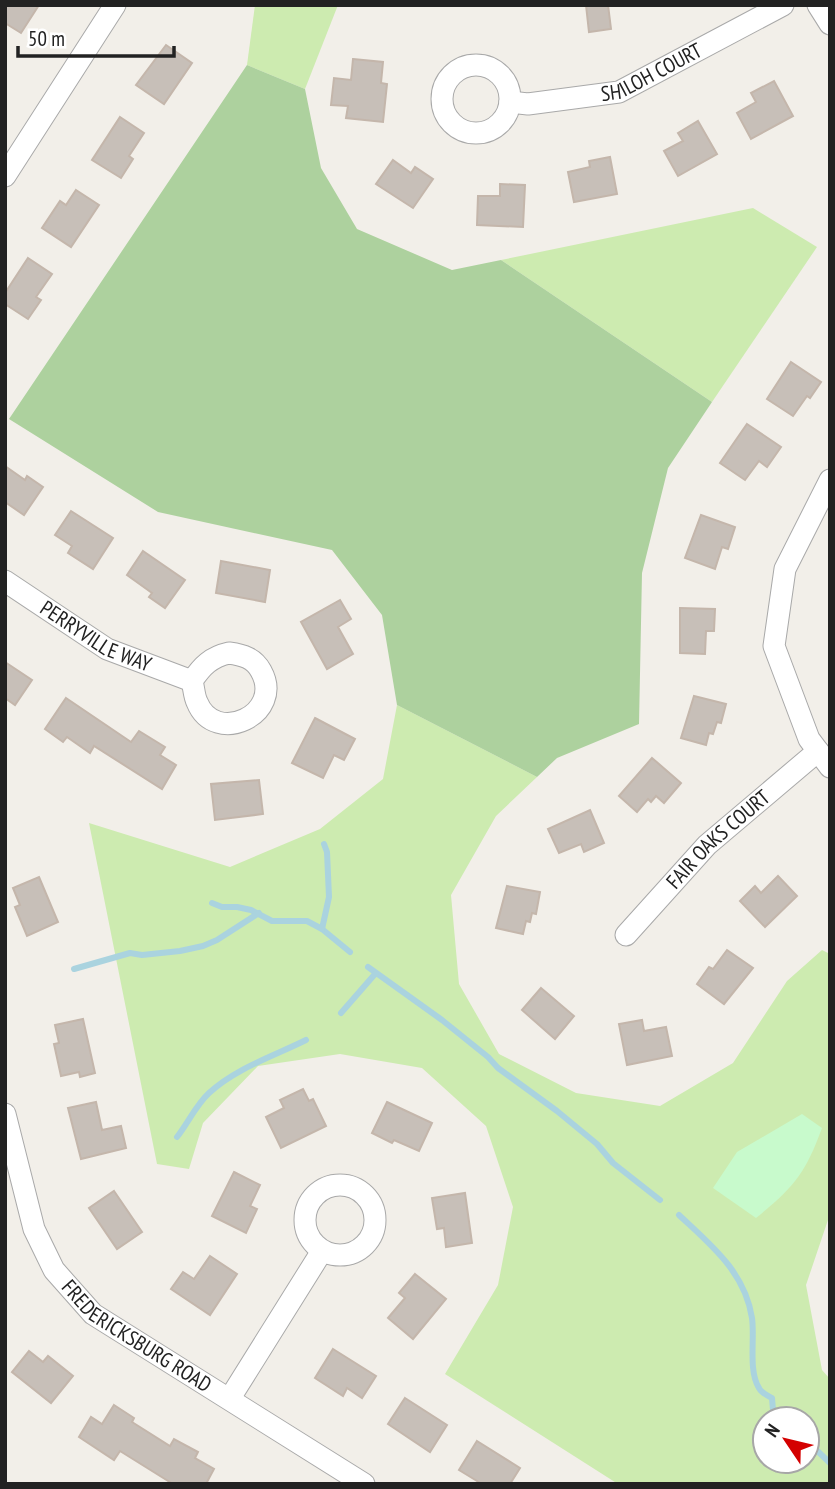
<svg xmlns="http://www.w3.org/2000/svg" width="835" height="1489" font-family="'PT Sans Narrow',sans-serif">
<rect width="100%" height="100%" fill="#f2efe9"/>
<g fill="#cdebb0" fill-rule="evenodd">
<polygon points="255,5 338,5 305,89 247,65"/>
<polygon points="753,208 817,247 712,402 501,260"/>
<path d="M397 705 537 777 496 816 451 895 459 984 499 1054 576 1093 660 1106 733 1063 787 981 822 950 830 954V1214L806 1285 822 1370 830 1379V1484H618L445 1374 498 1285 513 1207 486 1126 422 1068 340 1054 258 1066 203 1123 189 1169 157 1164 89 823 230 867 320 829 383 779ZM765 1419H807V1461H765Z"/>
</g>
<polygon fill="#add19e" points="247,65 305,89 321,168 357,229 452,270 501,260 712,402 668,468 642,573 639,724 557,758 537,777 397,705 382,615 332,550 158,512 9,419"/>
<path fill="#c8facc" d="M802 1114 822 1128C805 1174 794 1187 756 1218L713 1188 737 1152Z"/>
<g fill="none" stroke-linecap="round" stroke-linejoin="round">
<g stroke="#aad3df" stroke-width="6">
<polyline points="212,903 222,907 237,907 251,910 272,921 307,921 322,929 350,952"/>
<polyline points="322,929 329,897 327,852 324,844"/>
<polyline points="368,967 442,1020 488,1057 498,1068 557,1111 597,1144 613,1163 660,1200"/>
<polyline points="74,969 130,953 142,955 180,951 203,946 217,940 259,913"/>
<polyline points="341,1013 375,974"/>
<path d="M177 1137C188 1123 196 1105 209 1093 236 1068 274 1056 306 1040"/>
<path d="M679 1215C711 1245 745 1272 752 1318 755 1338 748 1371 759 1388 761 1393 767 1395 772 1398L773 1410 778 1419"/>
<polyline points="807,1441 830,1463"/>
</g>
</g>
<g fill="#c7bfb8" stroke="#c4b6ab" stroke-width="2">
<polygon points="5,5 39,5 21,33 5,23"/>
<polygon points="586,5 608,5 611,29 589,32"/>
<polygon points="166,45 192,63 164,104 136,85"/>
<polygon points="353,59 383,62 381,83 387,84 383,122 346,118 348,106 331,105 334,78 351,80"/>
<polygon points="774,81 793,116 751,139 737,113 756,102 751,93"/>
<polygon points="120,117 144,133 129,156 133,159 121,178 92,160"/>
<polygon points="698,121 717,154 678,176 664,151 683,141 678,133"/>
<polygon points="610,157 617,194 574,202 568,172 590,167 589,161"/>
<polygon points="393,160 411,173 415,167 433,179 413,208 376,184"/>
<polygon points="500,184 525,185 523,227 477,225 478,196 500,196"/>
<polygon points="76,190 99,205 71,247 42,228 60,201 66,205"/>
<polygon points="28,258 52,274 36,297 41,300 28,319 5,304 5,293"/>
<polygon points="791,362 821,382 810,398 807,396 793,416 767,399"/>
<polygon points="747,424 781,447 767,467 759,461 745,480 720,463"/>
<polygon points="5,466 25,480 27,476 43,487 24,515 5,502"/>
<polygon points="71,511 113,538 93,569 68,553 72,546 55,535"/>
<polygon points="701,515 735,527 728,549 722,547 715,569 685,558"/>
<polygon points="143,551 185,580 165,608 149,597 152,593 127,575"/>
<polygon points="221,561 270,570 265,602 216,593"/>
<polygon points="340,600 351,619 338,627 353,654 327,669 301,622"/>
<polygon points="680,608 715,609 714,631 706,631 705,654 680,653"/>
<polygon points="5,662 32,680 15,705 5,698"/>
<polygon points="694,696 726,704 721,723 717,722 713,734 709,733 706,745 681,738"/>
<polygon points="66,698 131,742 139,731 165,747 160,755 176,765 162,789 94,746 90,753 67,737 63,742 45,729"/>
<polygon points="315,718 355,739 344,760 334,755 323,778 292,763"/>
<polygon points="652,758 681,783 664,803 656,796 651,802 648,799 637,812 619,796"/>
<polygon points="259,780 263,814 215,820 211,784"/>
<polygon points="590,810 604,843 584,852 581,844 559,853 548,829"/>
<polygon points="778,876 797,896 765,927 740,901 755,886 761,893"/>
<polygon points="39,877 58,922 27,936 15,907 20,905 13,888"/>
<polygon points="507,886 540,892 536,914 532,913 530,922 526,921 523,934 496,928"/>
<polygon points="727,950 753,968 724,1004 697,984 709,967 713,969"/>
<polygon points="541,988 574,1016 555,1039 522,1010"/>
<polygon points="83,1019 95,1073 80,1077 79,1072 61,1076 54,1044 59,1043 55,1025"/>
<polygon points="642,1020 644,1031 666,1027 672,1056 627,1065 619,1024"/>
<polygon points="303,1089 309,1101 313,1099 326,1126 281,1148 266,1117 284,1108 280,1100"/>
<polygon points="96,1102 102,1130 121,1126 126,1148 81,1159 68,1108"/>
<polygon points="387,1102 432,1123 419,1151 394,1140 392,1143 372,1133"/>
<polygon points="234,1172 260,1185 250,1206 257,1209 246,1233 212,1216"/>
<polygon points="114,1191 142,1232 117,1249 89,1208"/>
<polygon points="465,1193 472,1243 446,1247 444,1228 437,1229 432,1198"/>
<polygon points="210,1256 237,1274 210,1315 171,1289 183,1272 194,1279"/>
<polygon points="415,1274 446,1299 413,1339 388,1318 405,1298 399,1293"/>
<polygon points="333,1349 376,1376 362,1398 347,1388 343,1396 315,1378"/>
<polygon points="29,1351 43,1362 48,1356 73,1376 51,1403 12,1372"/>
<polygon points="405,1398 447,1425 430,1452 388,1424"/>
<polygon points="114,1405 134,1418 132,1422 170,1446 174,1439 198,1452 195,1458 214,1469 206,1484 173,1484 120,1451 114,1460 79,1437 91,1417 102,1424"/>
<polygon points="477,1441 520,1468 510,1484 482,1484 459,1470"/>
</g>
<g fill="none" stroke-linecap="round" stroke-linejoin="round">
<defs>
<g id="minor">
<polyline points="818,5 830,24"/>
<circle cx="476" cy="99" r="34"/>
<path id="s1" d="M510 102 528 104 619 92 783 5"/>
<polyline points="5,176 115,5"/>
<polyline points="830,480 785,569 774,646 809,739 830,767"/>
<path id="s2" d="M5 581 107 649 192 681"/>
<path d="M229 653C243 655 254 658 261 671 285 714 215 747 197 702 194 696 194 688 192 681 202 666 211 657 229 653Z"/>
<path id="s3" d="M626 935 707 845 818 751"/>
<path id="s4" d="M5 1114 34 1229 54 1270 93 1314 364 1484"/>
<circle cx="340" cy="1220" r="35"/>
<polyline points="230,1398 322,1251"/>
</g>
</defs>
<use href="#minor" stroke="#a9a9a9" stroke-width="23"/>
<use href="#minor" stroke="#fff" stroke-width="21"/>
</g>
<g text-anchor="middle" stroke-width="5" stroke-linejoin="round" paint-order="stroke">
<g font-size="21" fill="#222" stroke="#fff">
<text dy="7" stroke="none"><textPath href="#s1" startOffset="147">SHILOH COURT</textPath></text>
<text dy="7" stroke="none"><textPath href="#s2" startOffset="107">PERRYVILLE WAY</textPath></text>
<text dy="7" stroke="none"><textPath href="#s3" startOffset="133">FAIR OAKS COURT</textPath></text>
<text dy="7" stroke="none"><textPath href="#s4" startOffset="271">FREDERICKSBURG ROAD</textPath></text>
</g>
</g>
<rect width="835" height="1489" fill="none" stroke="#222222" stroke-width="14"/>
<g transform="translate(786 1440) rotate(305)"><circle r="33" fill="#ffffff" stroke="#a7a7a7" stroke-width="2"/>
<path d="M0-5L12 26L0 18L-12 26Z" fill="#d40000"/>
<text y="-10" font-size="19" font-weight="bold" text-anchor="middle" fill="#222222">N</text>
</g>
<path d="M18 46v10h156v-10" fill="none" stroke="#222222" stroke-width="3.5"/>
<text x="28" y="46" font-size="21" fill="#222222" stroke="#ffffff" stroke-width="5" paint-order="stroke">50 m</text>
</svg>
